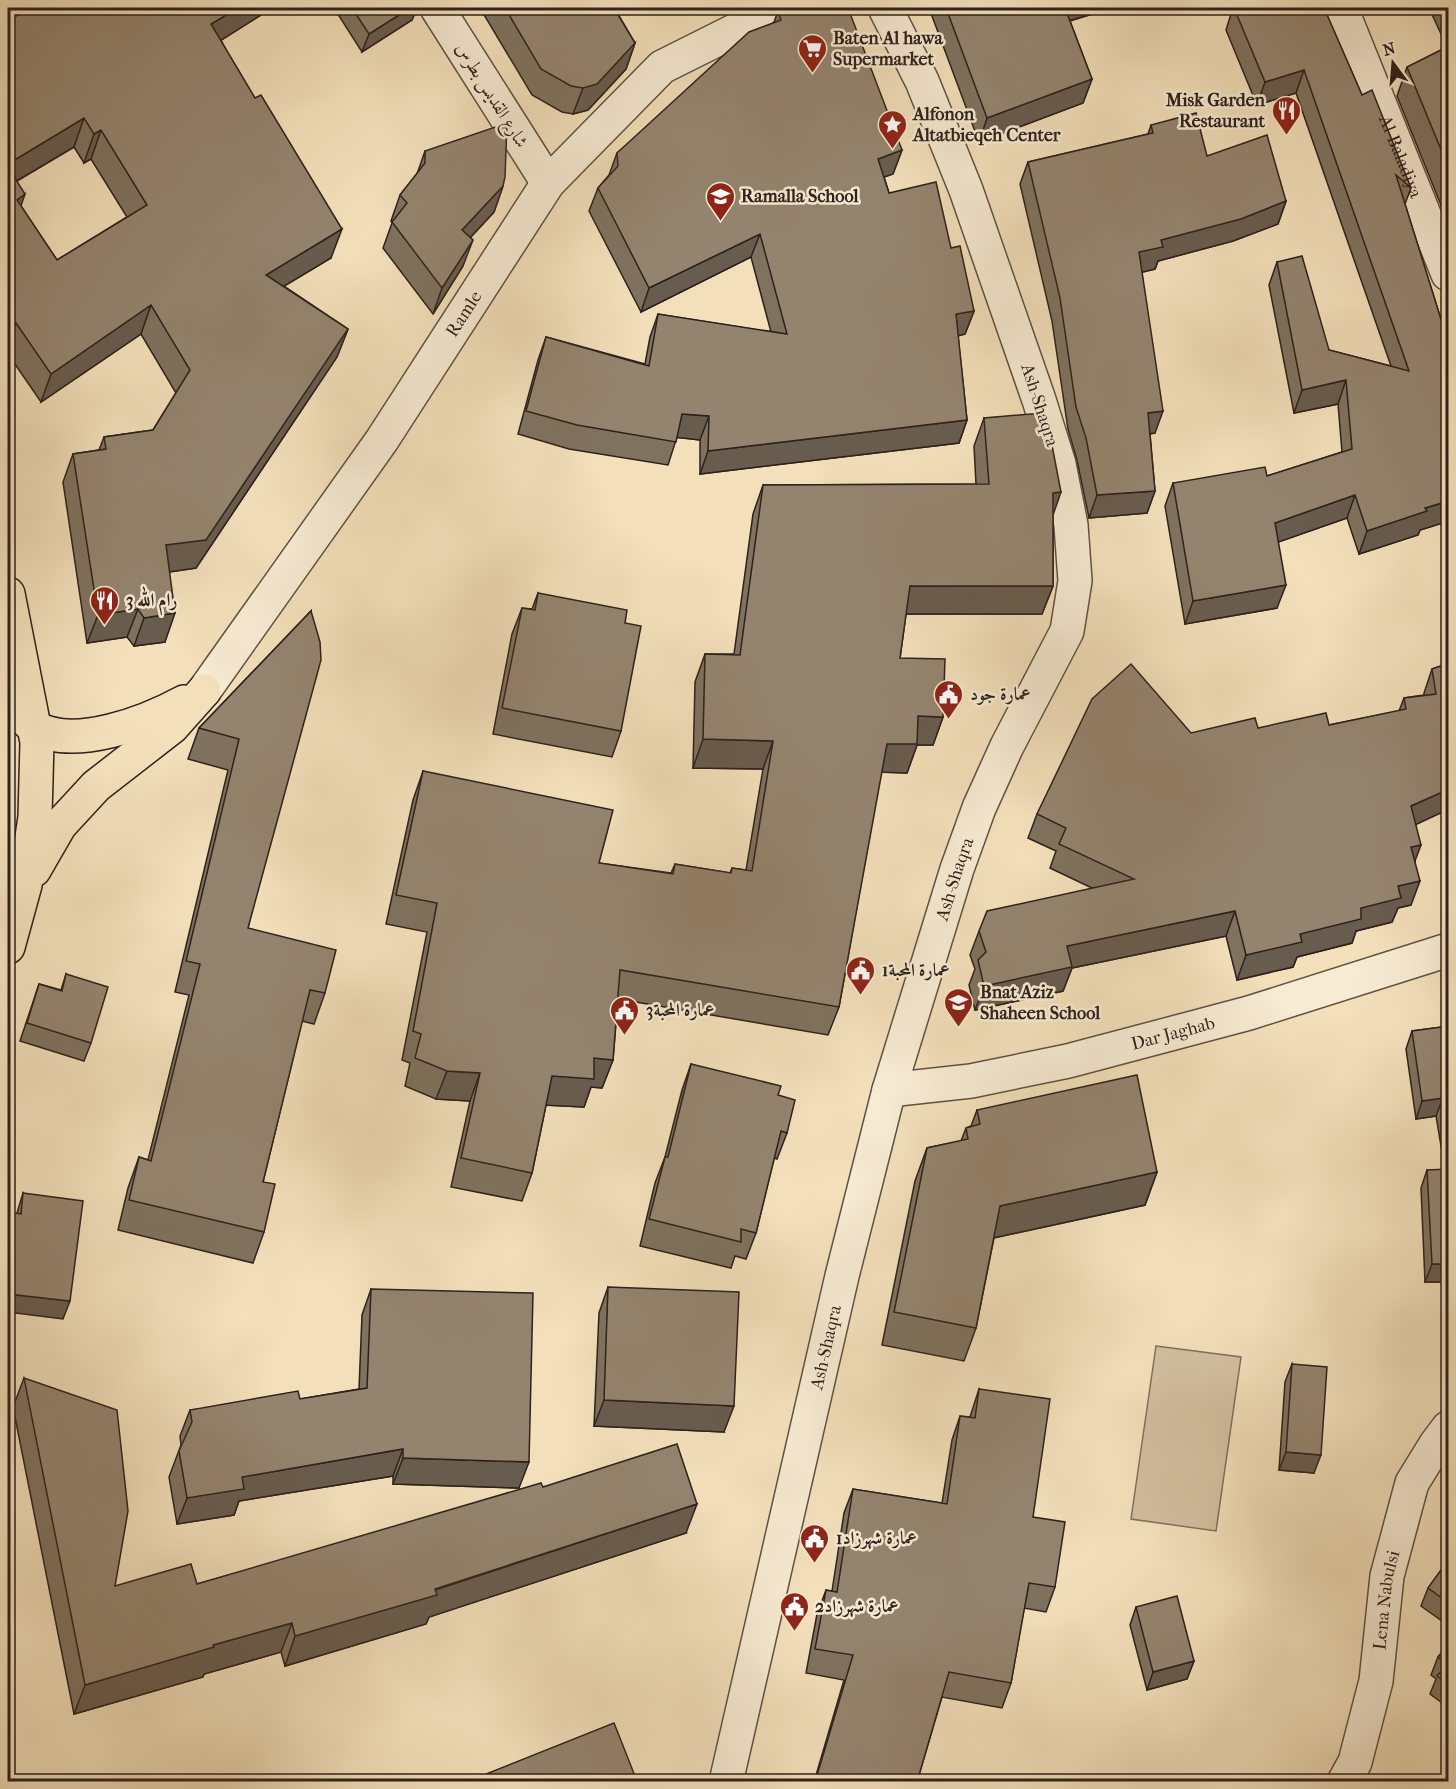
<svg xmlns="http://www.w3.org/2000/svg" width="1456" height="1789" font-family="'IM FELL French Canon',Amiri,serif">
<rect width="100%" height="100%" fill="#f3e0bb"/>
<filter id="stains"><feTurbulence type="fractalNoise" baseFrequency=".00333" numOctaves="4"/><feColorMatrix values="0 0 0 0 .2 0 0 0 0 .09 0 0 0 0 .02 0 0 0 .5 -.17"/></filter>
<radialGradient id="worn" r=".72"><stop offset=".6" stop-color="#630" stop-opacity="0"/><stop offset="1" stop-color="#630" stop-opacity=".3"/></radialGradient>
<polygon fill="#d2c0a0" stroke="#80705e" stroke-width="1.5" points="1156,1346 1241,1357 1216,1531 1131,1519"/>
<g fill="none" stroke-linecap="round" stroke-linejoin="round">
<defs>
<g id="minor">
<polyline points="437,8 548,183"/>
<path id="s1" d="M1341 8 1448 274"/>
<path id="s2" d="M204 691 382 440 548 183 662 67 758 19 787 8"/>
<path id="s3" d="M889 1090 971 1081 1068 1061 1249 1013 1448 950"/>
<path id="s4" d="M726 1782 842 1276 889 1090 957 869 979 808 1007 746 1067 631 1075 581 1071 525 1059 464 1039 400 966 190 922 81 885 8"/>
<path id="s5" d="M1344 1782 1355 1762 1376 1681 1387 1576 1412 1483 1436 1444 1448 1428"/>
</g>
<g id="major">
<polyline points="8,594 37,742 35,817 25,885 8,947"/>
<path d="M20 714C25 718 29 724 34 727 74 751 147 722 184 702"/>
<polyline points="34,870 60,825 96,786 172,727 204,691"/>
</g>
</defs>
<use href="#minor" stroke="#5f5144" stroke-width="36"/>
<use href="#major" stroke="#2e211c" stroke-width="36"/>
<use href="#minor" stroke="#f7ebd3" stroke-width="33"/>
<use href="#major" stroke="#f3e0bb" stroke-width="33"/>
</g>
<g fill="#7f725f" stroke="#2e211c" stroke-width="1.5" fill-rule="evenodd">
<path d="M29 8H272L221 40 331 258 284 286 348 329 337 357 196 568 169 572 165 642 134 646 127 637 87 643 63 482 73 454 99 450 104 437 153 430 176 393 141 334 41 402 8 354V21ZM74 147 84 163 91 159 127 217 57 260 21 206 17 181Z"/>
<polygon points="334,8 417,8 412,20 362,52"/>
<polygon points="480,8 617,8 615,9 635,43 626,69 588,110 573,114 562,112 532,95"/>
<polygon points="929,8 1104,8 1103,11 1070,21 1092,79 1083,103 979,142"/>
<polygon points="1229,8 1324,8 1362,95 1411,188 1405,204 1449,345 1449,521 1420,530 1418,535 1359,554 1347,518 1278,542 1277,608 1185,624 1165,506 1173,483 1267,476 1342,452 1338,404 1294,413 1269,285 1277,262 1329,350 1391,366 1296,93 1257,105 1226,30 1231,14"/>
<polygon points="1429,8 1449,8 1449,225 1397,96 1407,67 1447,47"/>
<polygon points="778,11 902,150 893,174 884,177 889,193 951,248 974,311 965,334 958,336 967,420 959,443 700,474 700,440 677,437 668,465 569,449 518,434 538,360 546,337 645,364 650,337 658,314 771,332 751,257 641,312 589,211 598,188 609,175 617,153 774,22"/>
<polygon points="1151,125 1207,156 1286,201 1278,224 1233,241 1158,261 1155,269 1142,272 1155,433 1150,434 1155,491 1147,513 1089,518 1077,460 1068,429 1052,321 1020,184 1028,162 1148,134"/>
<polygon points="425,151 503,186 494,212 470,238 463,266 433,314 383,248 392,223 391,221 400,195 417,174"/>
<polygon points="984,418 1053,517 1053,586 1042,614 906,614 900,658 943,717 933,745 917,745 907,773 881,772 839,1007 828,1035 618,999 613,1060 602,1088 591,1087 584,1107 546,1105 532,1173 522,1201 451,1187 470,1101 436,1099 405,1086 410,1063 402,1060 427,932 386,924 413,800 423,771 599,863 671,873 675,864 730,873 732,868 746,870 763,769 693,768 695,682 705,654 734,654 753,514 763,485 976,484 974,446"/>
<polygon points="538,593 621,731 612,757 493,734 512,634 522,608 532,609"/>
<polygon points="311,611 248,928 325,993 314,1024 302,1021 263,1182 264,1232 253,1263 118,1230 128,1188 139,1157 148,1160 189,995 175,992 228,770 188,759 199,728"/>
<polygon points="1449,663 1449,809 1416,824 1415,861 1411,905 1398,908 1392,922 1356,931 1352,943 1297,957 1293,967 1237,980 1226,936 1072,968 1063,991 975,1010 969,985 975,969 970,955 979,931 1092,888 1050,868 1056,851 1028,838 1037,814 1191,733 1258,728 1329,725 1399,711 1404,698 1424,695 1424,693 1432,669"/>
<polygon points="66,974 91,1043 84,1061 20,1041 39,984 61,990"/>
<polygon points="1449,1026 1449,1282 1425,1282 1421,1188 1427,1170 1445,1170 1436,1116 1416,1119 1406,1049 1412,1031"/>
<polygon points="691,1064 778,1095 787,1133 777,1159 774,1158 756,1233 746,1259 735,1256 731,1268 640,1246 655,1183 665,1157 682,1090"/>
<polygon points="977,1110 1157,1172 1145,1205 994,1238 976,1328 964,1361 882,1345 915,1181 927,1148 961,1141 966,1128 971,1126"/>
<polygon points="23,1193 63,1319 17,1213"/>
<polygon points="608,1287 724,1432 594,1426 599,1313"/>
<polygon points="371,1289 519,1488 393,1484 393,1476 239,1501 234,1515 177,1524 169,1477 181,1445 180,1436 190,1410 300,1399 359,1389 362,1315"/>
<polygon points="1292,1364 1314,1473 1279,1470 1285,1382"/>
<polygon points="24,1378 115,1586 197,1584 543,1487 686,1533 429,1617 426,1624 285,1666 281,1652 204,1674 203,1677 74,1714 13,1407"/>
<polygon points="979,1389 1033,1517 1055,1587 1046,1612 1024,1608 1011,1683 1002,1708 942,1697 917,1782 814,1782 844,1680 806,1673 817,1614 826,1590 832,1591 844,1513 853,1489 942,1503 952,1440 960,1416 970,1417"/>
<polygon points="1449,1559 1449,1626 1421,1606 1428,1588"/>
<polygon points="1136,1607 1194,1661 1187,1679 1147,1690 1130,1625"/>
<polygon points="1449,1644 1449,1708 1430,1694 1436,1679 1431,1675 1438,1657"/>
</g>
<g fill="#685c4e" stroke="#2e211c" stroke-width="1.5">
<polygon points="238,8 272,8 201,53 211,24"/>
<polygon points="410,8 417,8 412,20 362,52 369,34"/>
<polygon points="1061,8 1104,8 1103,11 1054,25"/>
<polygon points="635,43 626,69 588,110 573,114 583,88"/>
<polygon points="1304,70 1296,93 1257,105 1265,82"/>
<polygon points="1092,79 1083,103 979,142 987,118"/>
<polygon points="84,118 74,147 8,186 8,164"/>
<polygon points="101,130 91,159 84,163 94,134"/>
<polygon points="902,150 893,174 870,182 878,159"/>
<polygon points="503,186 494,212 453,256 462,230"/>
<polygon points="25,194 15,223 17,200"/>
<polygon points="1286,201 1278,224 1233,241 1158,261 1155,269 1131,275 1139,252 1161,240"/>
<polygon points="342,229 331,258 256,303 266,275"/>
<polygon points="760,234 751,257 641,312 649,288"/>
<polygon points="473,240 463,266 433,314 442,288"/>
<polygon points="151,305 141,334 41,402 51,374"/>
<polygon points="974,311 965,334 948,338 956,314"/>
<polygon points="16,323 8,345 8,328"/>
<polygon points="348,329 337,357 196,568 155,574 166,545"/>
<polygon points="1346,380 1338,404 1294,413 1302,390"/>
<polygon points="1163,411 1155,433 1140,435 1148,413"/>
<polygon points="682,414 709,416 700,440 673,437"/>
<polygon points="967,420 959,443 700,474 708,451"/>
<polygon points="1155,491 1147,513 1089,518 1097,495"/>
<polygon points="1061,492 1051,521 1053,493"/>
<polygon points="1355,495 1347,518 1267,546 1275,523"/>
<polygon points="1449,501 1449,521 1420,530 1418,535 1359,554 1367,531 1425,508"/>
<polygon points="1286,585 1277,608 1185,624 1193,601"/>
<polygon points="910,586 1053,586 1042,614 900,614"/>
<polygon points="138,609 127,637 87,643 98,615"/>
<polygon points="175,613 165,642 134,646 144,618"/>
<polygon points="918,716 943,717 933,745 917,745 907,773 876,772 887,744"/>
<polygon points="703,739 773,741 763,769 693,768"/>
<polygon points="1449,789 1449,809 1402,831 1411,806"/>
<polygon points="1421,845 1412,869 1411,847"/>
<polygon points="1420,881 1411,905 1398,908 1392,922 1356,931 1352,943 1297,957 1293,967 1237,980 1246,955 1300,934 1361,908 1398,886"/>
<polygon points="1235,911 1226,936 1072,968 1063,991 975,1010 984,986 1067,946"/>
<polygon points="594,1058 613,1060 602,1088 591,1087 584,1107 542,1105 552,1076"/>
<polygon points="447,1071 480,1073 470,1101 436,1099"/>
<polygon points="1443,1098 1436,1116 1416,1119 1422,1101"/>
<polygon points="1157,1172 1145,1205 988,1239 1000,1206"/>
<polygon points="1432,1264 1449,1264 1449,1282 1425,1282"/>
<polygon points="8,1294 70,1301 63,1319 8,1312"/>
<polygon points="604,1400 734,1406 724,1432 594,1426"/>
<polygon points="403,1449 393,1476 239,1501 234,1515 177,1524 187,1498 242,1477"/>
<polygon points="1286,1452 1321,1455 1314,1473 1279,1470"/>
<polygon points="403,1458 529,1462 519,1488 393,1484"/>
<polygon points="697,1504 686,1533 429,1617 426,1624 285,1666 295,1636"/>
<polygon points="292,1623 281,1652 204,1674 203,1677 74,1714 85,1685 213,1645"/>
<polygon points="1194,1661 1187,1679 1147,1690 1153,1672"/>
<polygon points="635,1776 633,1782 621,1782"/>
</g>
<g fill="#94846f" stroke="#2e211c" stroke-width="1.5">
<polygon points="29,8 238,8 211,24 255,98 261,95 342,229 266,275 348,329 206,540 166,545 175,613 144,618 138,609 98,615 73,454 106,449 104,437 153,430 190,370 151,305 51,374 16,323 8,328 8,167 25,194 17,200 57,260 147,205 101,130 94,134 84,118 8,164 8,21"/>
<polygon points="352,8 410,8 369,34"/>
<polygon points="505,8 614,8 635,43 597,84 583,88 571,86 541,69"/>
<polygon points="788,8 848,8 902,150 878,159 889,193 936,182 951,248 960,246 974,311 956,314 967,420 708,451 709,416 682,414 676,442 577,425 526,411 546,337 649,366 658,314 787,334 760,234 649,288 598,188 618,166 617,153 749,32 781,20 778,11"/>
<polygon points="946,8 1065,8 1092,79 987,118"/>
<polygon points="1234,8 1324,8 1362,95 1372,90 1411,188 1396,175 1449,345 1449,501 1425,508 1427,511 1367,531 1355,495 1275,523 1286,585 1193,601 1173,483 1265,467 1267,476 1352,449 1346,380 1302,390 1277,262 1302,256 1329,350 1409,371 1304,70 1265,82"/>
<polygon points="1449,46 1449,169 1407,67"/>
<polygon points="1196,113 1207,156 1267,135 1286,201 1241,219 1161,240 1163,247 1139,252 1163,411 1148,413 1155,491 1097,495 1086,438 1076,407 1060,298 1028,162 1153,133 1151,125"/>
<polygon points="507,123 505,177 503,186 462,230 473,240 442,288 392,222 407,203 400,195 425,163 425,151"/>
<polygon points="1043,413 1051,440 1061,492 1053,493 1053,586 910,586 900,658 945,659 943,717 918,716 917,744 887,744 839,1007 620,970 613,1060 594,1058 594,1079 552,1076 532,1173 461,1158 480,1073 447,1071 415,1058 421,1034 413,1031 437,903 396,895 423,771 613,810 599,863 673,874 675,864 731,873 732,868 752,871 773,741 703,739 705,654 740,655 763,485 989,484 984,418"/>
<polygon points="538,593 627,610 625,623 641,626 621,731 502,708 522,608 535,610"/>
<polygon points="311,611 320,642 321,660 248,928 336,950 325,993 310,990 263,1182 275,1184 264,1232 129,1200 139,1157 151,1161 200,964 186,961 239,739 199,728"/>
<polygon points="1449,663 1449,789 1411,806 1421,845 1411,847 1420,881 1398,886 1401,898 1361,908 1361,919 1300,934 1302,942 1246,955 1235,911 1067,946 1072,967 984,986 978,960 986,952 979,931 987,911 1134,879 1059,844 1066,828 1037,814 1092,699 1131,664 1191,733 1255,718 1258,728 1326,713 1329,725 1406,709 1404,698 1436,694 1432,669"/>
<polygon points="66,974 108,987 91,1043 27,1023 39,984 62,991"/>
<polygon points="1449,1026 1449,1133 1443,1098 1422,1101 1412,1031"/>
<polygon points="691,1064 781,1086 778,1095 795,1100 787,1133 781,1131 756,1233 741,1229 741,1242 649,1219 665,1157 668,1157"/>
<polygon points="1137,1075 1157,1172 1000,1206 976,1328 894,1312 927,1148 968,1139 966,1128 980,1124 977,1110"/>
<polygon points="1449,1169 1449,1264 1432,1264 1427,1170"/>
<polygon points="23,1193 83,1201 70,1301 8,1294 8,1212 21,1214"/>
<polygon points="608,1287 739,1292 734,1406 604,1400"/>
<polygon points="371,1289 533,1293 529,1462 403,1458 403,1449 242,1477 244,1489 187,1498 179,1451 192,1422 190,1410 298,1391 300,1399 367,1388"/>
<polygon points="1292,1364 1327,1367 1321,1455 1286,1452"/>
<polygon points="24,1378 117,1410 128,1511 115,1586 191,1564 197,1584 541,1483 543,1487 677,1444 697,1504 435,1589 437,1595 295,1636 292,1623 213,1645 214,1647 85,1685"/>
<polygon points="979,1389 1050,1399 1033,1517 1065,1522 1055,1587 1029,1583 1011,1683 949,1672 917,1782 815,1782 853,1655 815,1649 826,1590 837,1592 853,1489 947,1504 960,1416 975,1418"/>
<polygon points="1449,1559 1449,1603 1428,1588"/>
<polygon points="1177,1596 1194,1661 1153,1672 1136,1607"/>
<polygon points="1449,1644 1449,1685 1437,1676 1447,1665 1438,1657"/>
<polygon points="614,1723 635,1776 621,1782 466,1782"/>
</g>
<defs>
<symbol id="supermarket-pin" viewBox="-11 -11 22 30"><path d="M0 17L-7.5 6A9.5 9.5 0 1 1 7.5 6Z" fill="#8f2418" stroke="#f7ebd3"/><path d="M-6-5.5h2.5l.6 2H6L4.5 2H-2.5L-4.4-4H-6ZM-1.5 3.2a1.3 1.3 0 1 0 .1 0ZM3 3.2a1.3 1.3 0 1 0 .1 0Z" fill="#fff"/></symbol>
<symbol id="restaurant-pin" viewBox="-11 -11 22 30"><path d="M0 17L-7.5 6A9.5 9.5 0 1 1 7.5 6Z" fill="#8f2418" stroke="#f7ebd3"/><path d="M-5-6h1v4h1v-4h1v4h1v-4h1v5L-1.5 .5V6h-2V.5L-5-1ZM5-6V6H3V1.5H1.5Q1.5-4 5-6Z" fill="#fff"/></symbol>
<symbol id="sight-pin" viewBox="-11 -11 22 30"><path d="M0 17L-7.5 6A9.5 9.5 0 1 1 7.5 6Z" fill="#8f2418" stroke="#f7ebd3"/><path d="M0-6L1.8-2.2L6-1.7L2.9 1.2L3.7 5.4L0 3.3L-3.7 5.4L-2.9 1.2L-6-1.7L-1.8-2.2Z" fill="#fff"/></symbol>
<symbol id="school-pin" viewBox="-11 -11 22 30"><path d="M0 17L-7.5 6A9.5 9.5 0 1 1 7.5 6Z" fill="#8f2418" stroke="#f7ebd3"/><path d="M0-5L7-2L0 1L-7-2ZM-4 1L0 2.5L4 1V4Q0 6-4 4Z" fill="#fff"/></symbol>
<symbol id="civic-pin" viewBox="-11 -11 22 30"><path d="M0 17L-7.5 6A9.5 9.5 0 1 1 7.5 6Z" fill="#8f2418" stroke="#f7ebd3"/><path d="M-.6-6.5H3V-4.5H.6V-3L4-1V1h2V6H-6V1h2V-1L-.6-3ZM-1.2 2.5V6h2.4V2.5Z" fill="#fff"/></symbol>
</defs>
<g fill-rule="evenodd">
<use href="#supermarket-pin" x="796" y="32" width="33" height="45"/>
<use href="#restaurant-pin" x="1270" y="94" width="33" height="45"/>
<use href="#sight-pin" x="876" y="108" width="33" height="45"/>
<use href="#school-pin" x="704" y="180" width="33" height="45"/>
<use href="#restaurant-pin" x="88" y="584" width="33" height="45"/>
<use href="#civic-pin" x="932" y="678" width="33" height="45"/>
<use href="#civic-pin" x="844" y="954" width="33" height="45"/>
<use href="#school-pin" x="942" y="986" width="33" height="45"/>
<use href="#civic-pin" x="608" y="994" width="33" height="45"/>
<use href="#civic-pin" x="798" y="1522" width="33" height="45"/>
<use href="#civic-pin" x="778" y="1590" width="33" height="45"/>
</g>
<g text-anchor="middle" stroke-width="5" stroke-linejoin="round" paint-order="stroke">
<g font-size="18" font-weight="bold" fill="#2e211c" stroke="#f7ebd3" text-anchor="start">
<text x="833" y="44">Baten Al hawa<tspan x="833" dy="21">Supermarket</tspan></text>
<text x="1265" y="106" text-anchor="end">Misk Garden<tspan x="1265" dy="21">Restaurant</tspan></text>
<text x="913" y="120">Alfonon<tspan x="913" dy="21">Altatbieqeh Center</tspan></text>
<text x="741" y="202">Ramalla School</text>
<text x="126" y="606">3 رام الله</text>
<text x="970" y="700">عمارة جود</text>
<text x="882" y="976">عمارة المحبة1</text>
<text x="980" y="998">Bnat Aziz<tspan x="980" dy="21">Shaheen School</tspan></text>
<text x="646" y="1016">عمارة المحبة3</text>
<text x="836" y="1544">عمارة شهرزاد1</text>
<text x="815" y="1612">عمارة شهرزاد2</text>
</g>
<g font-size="18" fill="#2e211c" stroke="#f7ebd3">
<text transform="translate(492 95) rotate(58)" y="6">شارع القديس بطرس</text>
<text dy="6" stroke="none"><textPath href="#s1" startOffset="160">Al-Baladiya</textPath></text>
<text dy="6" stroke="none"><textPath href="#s2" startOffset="458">Ramle</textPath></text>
<text transform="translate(1040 405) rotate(72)" y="6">Ash-Shaqra</text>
<text dy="6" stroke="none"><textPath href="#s4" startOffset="932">Ash-Shaqra</textPath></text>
<text dy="6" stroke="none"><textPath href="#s3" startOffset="290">Dar Jaghab</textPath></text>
<text dy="6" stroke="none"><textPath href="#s4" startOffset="446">Ash-Shaqra</textPath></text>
<text dy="6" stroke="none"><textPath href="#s5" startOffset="188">Lena Nabulsi</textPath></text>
</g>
</g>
<rect width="1456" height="1789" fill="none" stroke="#f3e0bb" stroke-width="30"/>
<rect x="9" y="9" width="1438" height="1771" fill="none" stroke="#2e211c" stroke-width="3"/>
<rect x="15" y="15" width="1426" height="1759" fill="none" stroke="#2e211c" stroke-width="1.5"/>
<g transform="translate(1393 63) rotate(344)" stroke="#f7ebd3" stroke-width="4.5" paint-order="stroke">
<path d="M0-4.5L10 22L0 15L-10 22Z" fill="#2e211c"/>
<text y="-9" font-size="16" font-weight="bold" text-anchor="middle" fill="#2e211c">N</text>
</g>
<rect width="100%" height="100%" filter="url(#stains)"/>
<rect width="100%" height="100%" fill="url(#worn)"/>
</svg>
